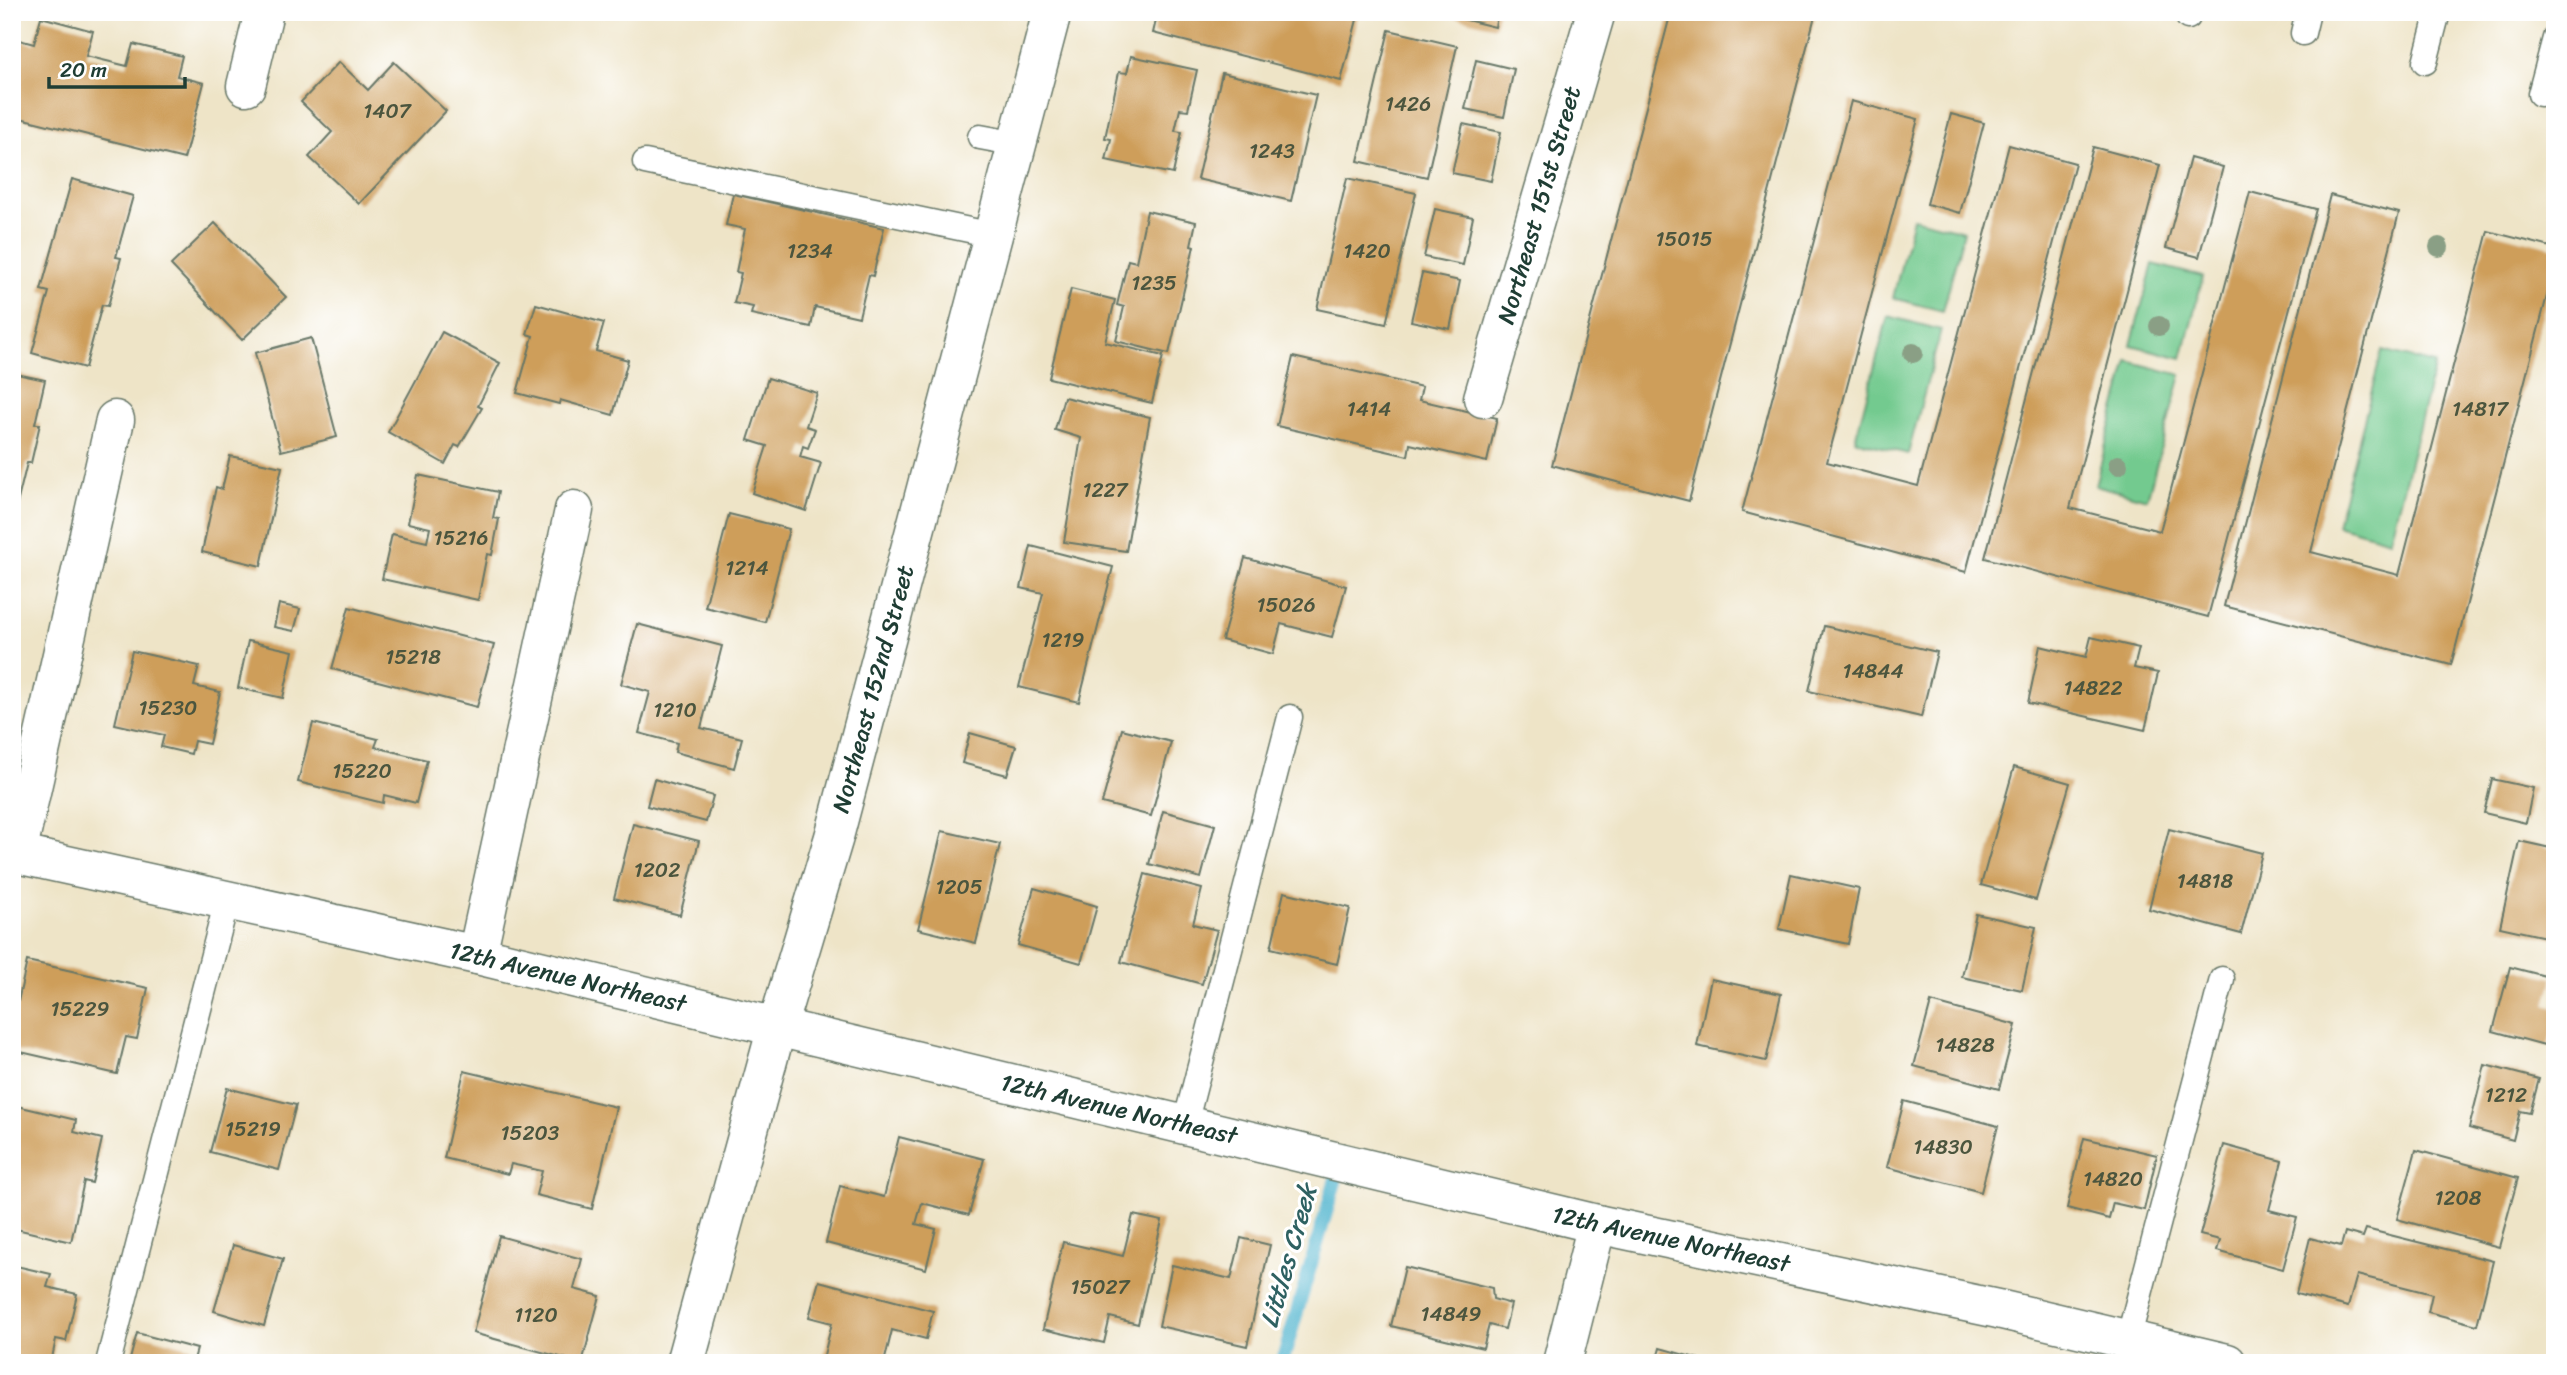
<svg xmlns="http://www.w3.org/2000/svg" width="2567" height="1375" font-family="Sriracha,sans-serif">
<rect width="100%" height="100%" fill="#fff"/>
<filter id="ink" filterUnits="userSpaceOnUse"><feTurbulence type="fractalNoise" baseFrequency=".0143" numOctaves="2"/><feDisplacementMap in="SourceGraphic" scale="14" xChannelSelector="R" yChannelSelector="G"/><feConvolveMatrix kernelMatrix="1 2 1 2 8 2 1 2 1" color-interpolation-filters="sRGB"/></filter>
<filter id="wash" filterUnits="userSpaceOnUse"><feTurbulence type="fractalNoise" baseFrequency=".00686" numOctaves="4" result="noise"/><feDisplacementMap in="SourceGraphic" scale="28" xChannelSelector="R" yChannelSelector="G"/><feGaussianBlur stdDeviation="1.57" result="paint"/><feColorMatrix in="noise" values="0 0 0 0 0 0 0 0 0 0 0 0 0 0 0 0 0 1.4 0 .05"/><feComposite in="paint" operator="in"/></filter>
<g filter="url(#wash)">
<rect width="100%" height="100%" fill="#eee4c7"/>
<g fill="#73ca8f" stroke="#498462" stroke-width="2">
<polygon points="1913,218 1964,231 1943,311 1893,298"/>
<polygon points="2153,264 2203,277 2182,358 2131,345"/>
<polygon points="1888,316 1941,330 1908,454 1855,440"/>
<polygon points="2382,351 2435,364 2390,540 2337,525"/>
<polygon points="2128,361 2181,375 2147,499 2095,485"/>
</g>
<g fill="none" stroke-linecap="round" stroke-linejoin="round">
<polyline stroke="#50b4ce" stroke-width="14" points="1282,1363 1340,1165"/>
</g>
<g id="blocks">
<g fill="#ce9e5a">
<polygon points="1158,12 1359,12 1341,81 1153,33"/>
<polygon points="1434,12 1498,12 1495,27"/>
<polygon points="1671,12 1816,12 1689,501 1552,465"/>
<polygon points="41,17 93,31 86,56 127,66 133,44 182,56 177,76 204,83 184,159 12,116 12,38 34,44"/>
<polygon points="1389,30 1457,46 1427,177 1358,161"/>
<polygon points="1131,56 1197,70 1188,110 1180,109 1175,131 1182,132 1173,174 1106,160 1111,139 1105,138 1119,72 1127,73"/>
<polygon points="1476,60 1514,69 1504,117 1465,109"/>
<polygon points="339,62 368,90 394,62 446,111 359,204 309,157 332,132 301,102"/>
<polygon points="1222,73 1316,95 1291,201 1197,179"/>
<polygon points="1851,101 1918,119 1827,462 1918,486 2009,145 2075,163 1966,572 1742,512"/>
<polygon points="1951,114 1984,123 1960,213 1927,204"/>
<polygon points="1463,124 1501,132 1491,181 1452,173"/>
<polygon points="2093,147 2160,165 2070,508 2160,531 2250,192 2316,209 2208,617 1985,558"/>
<polygon points="2190,158 2223,167 2199,257 2166,248"/>
<polygon points="1347,178 1416,193 1386,324 1317,309"/>
<polygon points="72,179 133,196 116,257 121,258 108,306 102,305 85,368 32,353 49,292 41,290"/>
<polygon points="733,194 884,228 873,276 869,275 859,317 815,307 811,327 751,314 753,307 734,303 741,273 736,272 745,229 726,225"/>
<polygon points="2330,195 2399,213 2311,552 2399,575 2488,231 2555,248 2555,265 2451,665 2224,606"/>
<polygon points="1435,209 1473,217 1463,265 1424,257"/>
<polygon points="1147,211 1196,222 1191,245 1194,246 1169,354 1116,341 1124,307 1117,305 1128,260 1136,262"/>
<polygon points="215,223 286,297 242,340 171,265"/>
<polygon points="1422,273 1460,281 1450,329 1411,321"/>
<polygon points="1071,289 1115,300 1105,342 1163,356 1152,403 1049,378"/>
<polygon points="536,304 604,323 596,351 628,360 613,415 560,400 559,404 517,393 533,336 527,334"/>
<polygon points="442,332 500,363 478,406 482,408 459,447 455,445 445,464 388,432"/>
<polygon points="311,338 337,437 281,451 255,353"/>
<polygon points="1293,357 1422,387 1419,400 1497,418 1487,462 1410,444 1408,456 1277,426"/>
<polygon points="12,373 45,380 35,424 40,424 31,463 27,463 16,508 12,507"/>
<polygon points="768,378 817,393 806,426 815,429 808,448 803,446 800,457 821,463 806,511 752,493 767,446 748,440"/>
<polygon points="1064,397 1150,417 1126,551 1064,542 1081,438 1055,430"/>
<polygon points="230,456 282,467 261,566 202,552 216,487 222,489"/>
<polygon points="418,475 498,492 493,518 499,519 492,555 487,554 478,600 382,579 392,534 427,542 430,528 408,523"/>
<polygon points="729,514 789,529 765,622 705,607"/>
<polygon points="2554,533 2555,533 2555,559 2547,557"/>
<polygon points="1031,546 1113,567 1079,702 1019,687 1043,593 1021,588"/>
<polygon points="1245,558 1346,586 1332,637 1281,624 1273,654 1222,640"/>
<polygon points="279,604 300,609 294,631 274,627"/>
<polygon points="349,607 494,645 477,707 332,669"/>
<polygon points="637,624 722,646 701,728 742,738 734,768 675,752 677,743 639,733 650,692 621,684"/>
<polygon points="1824,626 1937,652 1921,717 1809,691"/>
<polygon points="2091,637 2139,648 2134,668 2158,673 2145,730 2028,703 2040,646 2086,657"/>
<polygon points="248,641 293,651 283,698 238,688"/>
<polygon points="132,651 199,666 194,686 220,692 209,744 194,741 191,754 161,747 164,735 115,724"/>
<polygon points="313,723 378,739 375,747 427,760 416,803 384,795 383,803 298,782"/>
<polygon points="1122,729 1171,742 1151,816 1102,803"/>
<polygon points="970,733 1016,746 1007,775 962,763"/>
<polygon points="2014,767 2070,783 2036,900 1981,885"/>
<polygon points="654,779 713,796 706,822 647,806"/>
<polygon points="2492,779 2533,788 2526,823 2484,813"/>
<polygon points="1163,811 1215,825 1201,878 1149,864"/>
<polygon points="633,824 699,841 680,915 614,898"/>
<polygon points="2169,829 2262,853 2241,934 2149,909"/>
<polygon points="942,831 1000,844 976,943 918,929"/>
<polygon points="2519,841 2555,849 2555,939 2500,927"/>
<polygon points="1145,874 1202,889 1193,924 1217,930 1202,984 1121,962"/>
<polygon points="1791,874 1859,889 1848,944 1779,929"/>
<polygon points="1034,888 1097,906 1081,963 1018,945"/>
<polygon points="1284,892 1350,908 1337,964 1271,948"/>
<polygon points="1976,914 2036,927 2022,990 1962,977"/>
<polygon points="27,961 148,988 137,1039 126,1037 117,1074 12,1050 12,1029"/>
<polygon points="2510,967 2553,978 2546,1005 2555,1008 2555,1021 2548,1046 2493,1031"/>
<polygon points="1711,979 1781,994 1766,1061 1697,1046"/>
<polygon points="1931,1002 2016,1025 1999,1089 1914,1066"/>
<polygon points="2485,1065 2539,1079 2530,1113 2520,1111 2513,1140 2469,1128"/>
<polygon points="464,1071 616,1107 592,1209 536,1195 542,1171 511,1164 508,1174 444,1158"/>
<polygon points="227,1088 296,1105 279,1170 210,1152"/>
<polygon points="1904,1101 1998,1126 1981,1192 1887,1167"/>
<polygon points="13,1105 76,1120 74,1132 102,1139 92,1183 84,1181 71,1242 12,1228"/>
<polygon points="899,1137 984,1159 969,1215 922,1203 916,1224 936,1229 926,1269 826,1243 840,1186 884,1197"/>
<polygon points="2084,1138 2157,1155 2144,1210 2113,1203 2109,1219 2067,1208"/>
<polygon points="2224,1145 2282,1161 2269,1210 2297,1217 2283,1269 2217,1251 2220,1240 2200,1235"/>
<polygon points="2416,1150 2518,1178 2499,1247 2397,1219"/>
<polygon points="1133,1215 1162,1221 1138,1324 1110,1317 1104,1343 1043,1329 1063,1242 1123,1256"/>
<polygon points="2366,1229 2493,1261 2477,1325 2428,1312 2432,1294 2357,1275 2348,1307 2296,1294 2310,1238 2341,1246 2345,1232 2363,1237"/>
<polygon points="499,1236 582,1259 574,1289 600,1296 582,1363 473,1333"/>
<polygon points="1241,1238 1270,1245 1247,1346 1159,1326 1172,1265 1231,1279"/>
<polygon points="233,1245 283,1259 264,1326 214,1311"/>
<polygon points="12,1265 51,1274 47,1287 77,1294 66,1341 56,1339 51,1363 12,1363"/>
<polygon points="1405,1267 1492,1288 1493,1299 1511,1304 1505,1329 1489,1325 1483,1348 1391,1326"/>
<polygon points="819,1281 933,1311 926,1339 892,1330 884,1363 822,1363 832,1323 809,1317"/>
<polygon points="137,1333 197,1349 193,1363 129,1363"/>
<polygon points="1660,1348 1710,1362 1710,1363 1656,1363"/>
</g>
</g>
</g>
<g filter="url(#ink)">
<use href="#blocks" fill-opacity="0" stroke="#677767" stroke-width="2"/>
<g fill="none" stroke-linecap="round" stroke-linejoin="round">
<defs>
<g id="lane">
<polyline points="2188,17 2189,12"/>
<polyline points="2303,33 2308,12"/>
<polyline points="2425,62 2438,12"/>
<polyline points="2540,94 2555,38"/>
<polyline points="980,137 1018,144"/>
<polyline points="645,162 993,235"/>
<polyline points="1185,1124 1290,717"/>
<polyline points="2128,1340 2222,979"/>
<polyline points="108,1363 227,900"/>
</g>
<g id="street">
<polyline points="246,86 264,12"/>
<polyline points="1483,398 1596,12"/>
<polyline points="12,853 477,955 1597,1224 1998,1309 2227,1363"/>
<polyline points="17,854 115,420"/>
<polyline points="477,955 574,510"/>
<polyline points="685,1363 777,1027 834,837 1052,12"/>
<polyline points="1562,1363 1597,1224"/>
</g>
</defs>
<use href="#lane" stroke="#677767" stroke-width="27"/>
<use href="#street" stroke="#677767" stroke-width="41"/>
<use href="#lane" stroke="#fff" stroke-width="24"/>
<use href="#street" stroke="#fff" stroke-width="38"/>
</g>
<g fill="#8a9f85">
<circle cx="2439" cy="247" r="10"/>
<circle cx="2159" cy="326" r="10"/>
<circle cx="1913" cy="353" r="10"/>
<circle cx="2118" cy="465" r="10"/>
</g>
</g>
<g text-anchor="middle" stroke-width="6" stroke-linejoin="round" paint-order="stroke">
<g font-size="21" fill="#4b553e">
<text x="1408" y="111">1426</text>
<text x="387" y="118">1407</text>
<text x="1272" y="158">1243</text>
<text x="1684" y="246">15015</text>
<text x="810" y="258">1234</text>
<text x="1367" y="258">1420</text>
<text x="1154" y="290">1235</text>
<text x="1369" y="416">1414</text>
<text x="2480" y="416">14817</text>
<text x="1105" y="497">1227</text>
<text x="461" y="545">15216</text>
<text x="747" y="575">1214</text>
<text x="1286" y="612">15026</text>
<text x="1063" y="647">1219</text>
<text x="413" y="664">15218</text>
<text x="1873" y="678">14844</text>
<text x="2093" y="695">14822</text>
<text x="168" y="715">15230</text>
<text x="675" y="717">1210</text>
<text x="362" y="778">15220</text>
<text x="657" y="877">1202</text>
<text x="2205" y="888">14818</text>
<text x="959" y="894">1205</text>
<text x="80" y="1016">15229</text>
<text x="1965" y="1052">14828</text>
<text x="2506" y="1102">1212</text>
<text x="253" y="1136">15219</text>
<text x="530" y="1140">15203</text>
<text x="1943" y="1154">14830</text>
<text x="2113" y="1186">14820</text>
<text x="2458" y="1205">1208</text>
<text x="1100" y="1294">15027</text>
<text x="1451" y="1321">14849</text>
<text x="536" y="1322">1120</text>
</g>
<g font-size="24" fill="#1f3d34" stroke="#fff">
<text transform="translate(1539 205) rotate(-74)" y="8">Northeast 151st Street</text>
<text transform="translate(873 689) rotate(-75)" y="8">Northeast 152nd Street</text>
<text transform="translate(568 977) rotate(13)" y="8">12th Avenue Northeast</text>
<text transform="translate(1119 1109) rotate(13)" y="8">12th Avenue Northeast</text>
<text transform="translate(1671 1239) rotate(12)" y="8">12th Avenue Northeast</text>
</g>
<g font-size="26" font-style="italic" fill="#2e6162" stroke="#fff">
<text transform="translate(1288 1256) rotate(-74)" y="9">Littles Creek</text>
</g>
</g>
<rect width="2567" height="1375" fill="none" stroke="#fff" stroke-width="42"/>
<path d="M49 77v10h136v-10" fill="none" stroke="#1f3d34" stroke-width="3.5"/>
<text x="60" y="77" font-size="21" fill="#1f3d34" stroke="#ffffff" stroke-width="5" paint-order="stroke">20 m</text>
</svg>
